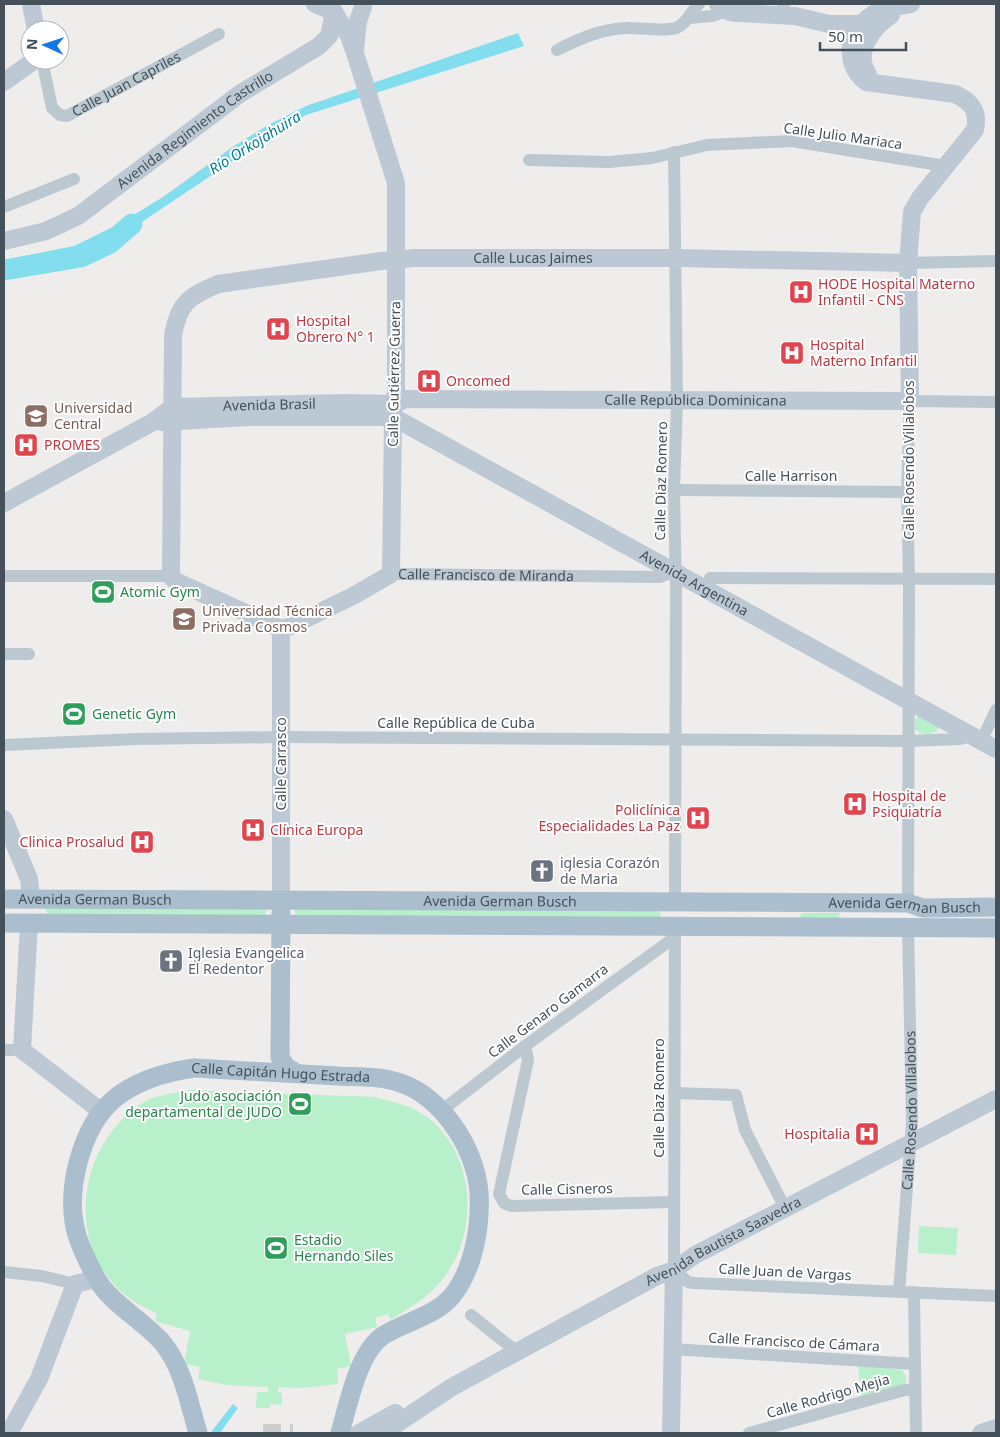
<svg xmlns="http://www.w3.org/2000/svg" width="1000" height="1437" font-family="'Noto Sans',sans-serif">
<rect width="100%" height="100%" fill="#efecec"/>
<g fill="#b7f0ca">
<path d="M919 716H923L938 726 937 731C930 736 920 735 915 729V720Z"/>
<polygon points="47,907 266,908 266,916 48,915 46,911"/>
<polygon points="295,908 659,910 661,914 660,917 295,916"/>
<polygon points="803,913 841,913 838,917 842,921 796,920"/>
<path d="M190 1090 375 1097C394 1102 416 1107 431 1120 476 1159 479 1234 442 1280 427 1298 410 1308 390 1320L388 1314 375 1318 377 1327 345 1334 351 1366 337 1369 338 1384 300 1388 278 1387V1392L282 1393V1405L270 1404V1408H256L257 1392H268V1387L227 1385 198 1379 200 1367 184 1364 190 1331 155 1321 157 1313C65 1278 65 1158 139 1105 154 1095 173 1093 190 1090Z"/>
<polygon points="919,1226 958,1228 956,1255 918,1253"/>
<polygon points="858,1364 902,1370 906,1376 906,1383 899,1387 861,1396"/>
</g>
<g fill="#82deef">
<polygon points="518,33 524,46 306,115 279,130 109,244 76,258 4,270 4,260 74,246 119,224 163,197 231,148 268,125 306,106"/>
<polygon points="233,1404 238,1408 220,1433 211,1432"/>
</g>
<g fill="none" stroke-linecap="round" stroke-linejoin="round">
<polyline stroke="#82deef" stroke-width="21" points="4,270 81,257 110,243 132,224"/>
<polyline stroke="#cdcdcf" stroke-width="18" stroke-dasharray="18 9" stroke-linecap="butt" points="263,1433 293,1433"/>
<g stroke="#bcc8d0" stroke-width="12">
<polyline points="783,5 784,4"/>
<polyline points="689,18 712,16 726,11"/>
<path d="M557 50C579 39 601 29 626 28 638 27 665 32 676 28 687 24 691 11 699 4"/>
<path id="s1" d="M42 60 52 108 60 115 67 116 219 34"/>
<polyline points="674,152 677,401 674,490 676,591 675,901"/>
<polyline points="529,160 609,162 652,158 707,145 792,141 945,166"/>
<polyline points="4,207 74,179"/>
<polyline points="908,263 996,261"/>
<polyline points="674,490 907,492"/>
<path id="s2" d="M391 574 660 577 675 571"/>
<polyline points="4,576 171,576"/>
<polyline points="710,578 996,579"/>
<polyline points="4,654 29,654"/>
<polyline points="986,731 996,710"/>
<polyline points="4,745 136,739 282,737 908,741 960,739 972,736"/>
<polyline points="908,903 909,578 907,492 910,401 996,402"/>
<polyline points="675,926 674,1270 688,1282 694,1283 996,1296"/>
<polyline points="525,1046 528,1060 499,1194 504,1203 511,1206 673,1202"/>
<polyline points="4,1050 22,1050"/>
<polyline points="674,1093 736,1095 745,1130 785,1208"/>
<polyline points="441,1111 525,1046 675,937"/>
<polyline points="4,1272 42,1276 75,1284"/>
<path id="s3" d="M899 1292 912 1122 908 928"/>
<polyline points="914,1292 916,1433"/>
<polyline points="471,1315 517,1352"/>
<polyline points="672,1349 914,1364"/>
<polyline points="749,1433 905,1390 915,1389"/>
</g>
<g stroke="#bcc9d4" stroke-width="18">
<polyline points="31,4 36,30"/>
<polyline points="315,4 334,12"/>
<path d="M718 4C727 14 738 15 749 9"/>
<path id="s4" d="M334 12 349 36 355 53 396 183V392L393 417 391 574 353 596 289 627 281 629 175 581 171 576 173 335C179 303 188 297 218 284L381 261 415 258H676L908 263"/>
<polyline points="738,13 795,16 829,24 862,24"/>
<polyline points="355,50 358,21 363,7"/>
<path d="M868 74C853 52 872 28 891 15"/>
<polyline points="4,82 35,60"/>
<path id="s5" d="M4 241 46 231 78 216 241 93 319 46 329 36 334 12"/>
<path id="s6" d="M162 422 248 417H393L996 749"/>
<path id="s7" d="M4 503 151 423 173 407 345 403 394 404 406 399 910 401 908 263 912 212 920 198 975 130C979 111 972 102 955 94L866 82C837 59 853 20 884 9 892 6 902 6 911 4"/>
<polyline points="281,629 281,900"/>
<polyline points="4,819 29,879 31,898"/>
<polyline points="29,924 22,1050 102,1112"/>
<polyline points="9,1433 39,1379 75,1284 96,1279"/>
<polyline points="359,1433 395,1413"/>
<path id="s8" d="M383 1433 452 1387 657 1276 674 1270 695 1255 996 1099"/>
<polyline points="671,1433 674,1270"/>
<polyline points="981,1433 996,1428"/>
</g>
<g stroke="#aabecd" stroke-width="19">
<path id="s9" d="M4 899 908 903 923 908 996 907"/>
<polyline points="281,913 280,1057 286,1067 296,1073"/>
<polyline points="4,923 996,928"/>
<path id="s10" d="M198 1433C189 1403 183 1367 162 1342 143 1320 109 1303 95 1276 89 1264 81 1249 77 1235 64 1193 81 1127 114 1099 137 1080 166 1072 194 1068 242 1071 290 1073 338 1076 355 1077 374 1076 390 1080 438 1090 475 1145 479 1192 481 1225 474 1269 452 1296 434 1317 406 1321 384 1335 358 1351 348 1406 340 1433"/>
</g>
</g>
<defs>
<symbol id="hospital-square" viewBox="-11 -11 22 22"><rect x="-9" y="-9" width="18" height="18" rx="4" fill="#e0444e" stroke="#fff"/><path d="M-5-5h3v3.5h4V-5h3V5h-3V1.5h-4V5h-3Z" fill="#fff"/></symbol>
<symbol id="university-square" viewBox="-11 -11 22 22"><rect x="-9" y="-9" width="18" height="18" rx="4" fill="#8d6e63" stroke="#fff"/><path d="M0-5L7-2L0 1L-7-2ZM-4 1L0 2.5L4 1V4Q0 6-4 4Z" fill="#fff"/></symbol>
<symbol id="stadium-square" viewBox="-11 -11 22 22"><rect x="-9" y="-9" width="18" height="18" rx="4" fill="#2e9e5b" stroke="#fff"/><path d="M0-5a6.5 5 0 1 0 0 10a6.5 5 0 1 0 0-10ZM-3.5-1.8h7v3.6h-7Z" fill="#fff"/></symbol>
<symbol id="church-square" viewBox="-11 -11 22 22"><rect x="-9" y="-9" width="18" height="18" rx="4" fill="#6b7280" stroke="#fff"/><path d="M-1.2-6h2.4v3.5h3.3v2.4h-3.3V6h-2.4V-.1h-3.3v-2.4h3.3Z" fill="#fff"/></symbol>
</defs>
<g fill-rule="evenodd">
<use href="#hospital-square" x="787" y="278" width="28" height="28"/>
<use href="#hospital-square" x="264" y="315" width="28" height="28"/>
<use href="#hospital-square" x="778" y="339" width="28" height="28"/>
<use href="#hospital-square" x="415" y="367" width="28" height="28"/>
<use href="#university-square" x="22" y="402" width="28" height="28"/>
<use href="#hospital-square" x="12" y="431" width="28" height="28"/>
<use href="#stadium-square" x="89" y="578" width="28" height="28"/>
<use href="#university-square" x="170" y="605" width="28" height="28"/>
<use href="#stadium-square" x="60" y="700" width="28" height="28"/>
<use href="#hospital-square" x="841" y="790" width="28" height="28"/>
<use href="#hospital-square" x="684" y="804" width="28" height="28"/>
<use href="#hospital-square" x="239" y="816" width="28" height="28"/>
<use href="#hospital-square" x="128" y="828" width="28" height="28"/>
<use href="#church-square" x="528" y="857" width="28" height="28"/>
<use href="#church-square" x="157" y="947" width="28" height="28"/>
<use href="#stadium-square" x="286" y="1090" width="28" height="28"/>
<use href="#hospital-square" x="853" y="1120" width="28" height="28"/>
<use href="#stadium-square" x="262" y="1234" width="28" height="28"/>
</g>
<g text-anchor="middle" stroke-width="4" stroke-linejoin="round" paint-order="stroke">
<g font-size="14" fill="#44515a" stroke="#fff">
<text dy="5" stroke="none"><textPath href="#s1" startOffset="134">Calle Juan Capriles</textPath></text>
<text dy="5" stroke="none"><textPath href="#s5" startOffset="224">Avenida Regimiento Castrillo</textPath></text>
<text transform="translate(843 136) rotate(8)" y="5">Calle Julio Mariaca</text>
<text dy="5" stroke="none"><textPath href="#s4" startOffset="1450">Calle Lucas Jaimes</textPath></text>
<text transform="translate(394 374) rotate(-89)" y="5">Calle Gutiérrez Guerra</text>
<text dy="5" stroke="none"><textPath href="#s7" startOffset="718">Calle República Dominicana</textPath></text>
<text dy="5" stroke="none"><textPath href="#s7" startOffset="291">Avenida Brasil</textPath></text>
<text transform="translate(909 460) rotate(-90)" y="5">Calle Rosendo Villalobos</text>
<text x="791" y="481">Calle Harrison</text>
<text transform="translate(661 481) rotate(-89)" y="5">Calle Diaz Romero</text>
<text dy="5" stroke="none"><textPath href="#s2" startOffset="95">Calle Francisco de Miranda</textPath></text>
<text dy="5" stroke="none"><textPath href="#s6" startOffset="575">Avenida Argentina</textPath></text>
<text x="456" y="728">Calle República de Cuba</text>
<text transform="translate(281 764) rotate(-90)" y="5">Calle Carrasco</text>
<text dy="5" stroke="none"><textPath href="#s9" startOffset="91">Avenida German Busch</textPath></text>
<text dy="5" stroke="none"><textPath href="#s9" startOffset="496">Avenida German Busch</textPath></text>
<text dy="5" stroke="none"><textPath href="#s9" startOffset="901">Avenida German Busch</textPath></text>
<text transform="translate(548 1011) rotate(-37)" y="5">Calle Genaro Gamarra</text>
<text dy="5" stroke="none"><textPath href="#s10" startOffset="559">Calle Capitán Hugo Estrada</textPath></text>
<text transform="translate(659 1098) rotate(-90)" y="5">Calle Diaz Romero</text>
<text dy="5" stroke="none"><textPath href="#s3" startOffset="182">Calle Rosendo Villalobos</textPath></text>
<text transform="translate(567 1189) rotate(-1)" y="5">Calle Cisneros</text>
<text dy="5" stroke="none"><textPath href="#s8" startOffset="391">Avenida Bautista Saavedra</textPath></text>
<text transform="translate(785 1272) rotate(3)" y="5">Calle Juan de Vargas</text>
<text transform="translate(794 1342) rotate(3)" y="5">Calle Francisco de Cámara</text>
<text transform="translate(828 1396) rotate(-16)" y="5">Calle Rodrigo Mejia</text>
</g>
<g font-size="14" fill="#be3a42" stroke="#fff" text-anchor="start">
<text x="818" y="289">HODE Hospital Materno<tspan x="818" dy="16">Infantil - CNS</tspan></text>
<text x="296" y="326">Hospital<tspan x="296" dy="16">Obrero N° 1</tspan></text>
<text x="810" y="350">Hospital<tspan x="810" dy="16">Materno Infantil</tspan></text>
<text x="446" y="386">Oncomed</text>
<text x="44" y="450">PROMES</text>
<text x="872" y="801">Hospital de<tspan x="872" dy="16">Psiquiatría</tspan></text>
<text x="680" y="815" text-anchor="end">Policlínica<tspan x="680" dy="16">Especialidades La Paz</tspan></text>
<text x="270" y="835">Clínica Europa</text>
<text x="124" y="847" text-anchor="end">Clinica Prosalud</text>
<text x="850" y="1139" text-anchor="end">Hospitalia</text>
</g>
<g font-size="14" fill="#785e54" stroke="#fff" text-anchor="start">
<text x="54" y="413">Universidad<tspan x="54" dy="16">Central</tspan></text>
<text x="202" y="616">Universidad Técnica<tspan x="202" dy="16">Privada Cosmos</tspan></text>
</g>
<g font-size="14" fill="#27864d" stroke="#fff" text-anchor="start">
<text x="120" y="597">Atomic Gym</text>
<text x="92" y="719">Genetic Gym</text>
<text x="282" y="1101" text-anchor="end">Judo asociación<tspan x="282" dy="16">departamental de JUDO</tspan></text>
<text x="294" y="1245">Estadio<tspan x="294" dy="16">Hernando Siles</tspan></text>
</g>
<g font-size="14" fill="#5b616d" stroke="#fff" text-anchor="start">
<text x="560" y="868">iglesia Corazón<tspan x="560" dy="16">de Maria</tspan></text>
<text x="188" y="958">Iglesia Evangelica<tspan x="188" dy="16">El Redentor</tspan></text>
</g>
<g font-size="15" font-style="italic" fill="#087e95" stroke="#fff">
<text transform="translate(255 143) rotate(-32)" y="5">Río Orkojahuira</text>
</g>
</g>
<rect width="1000" height="1437" fill="none" stroke="#44515a" stroke-width="10"/>
<g transform="translate(45 45) rotate(273)"><circle r="24" fill="#ffffff" stroke="#b4b9bd"/>
<path d="M0-4L9 19L0 12L-9 19Z" fill="#1078e5"/>
<text y="-8" font-size="14" font-weight="bold" text-anchor="middle" fill="#44515a">N</text>
</g>
<path d="M820 42v8h86v-8" fill="none" stroke="#44515a" stroke-width="2.5"/>
<text x="828" y="42" font-size="15" fill="#44515a" stroke="#ffffff" stroke-width="4" paint-order="stroke">50 m</text>
</svg>
